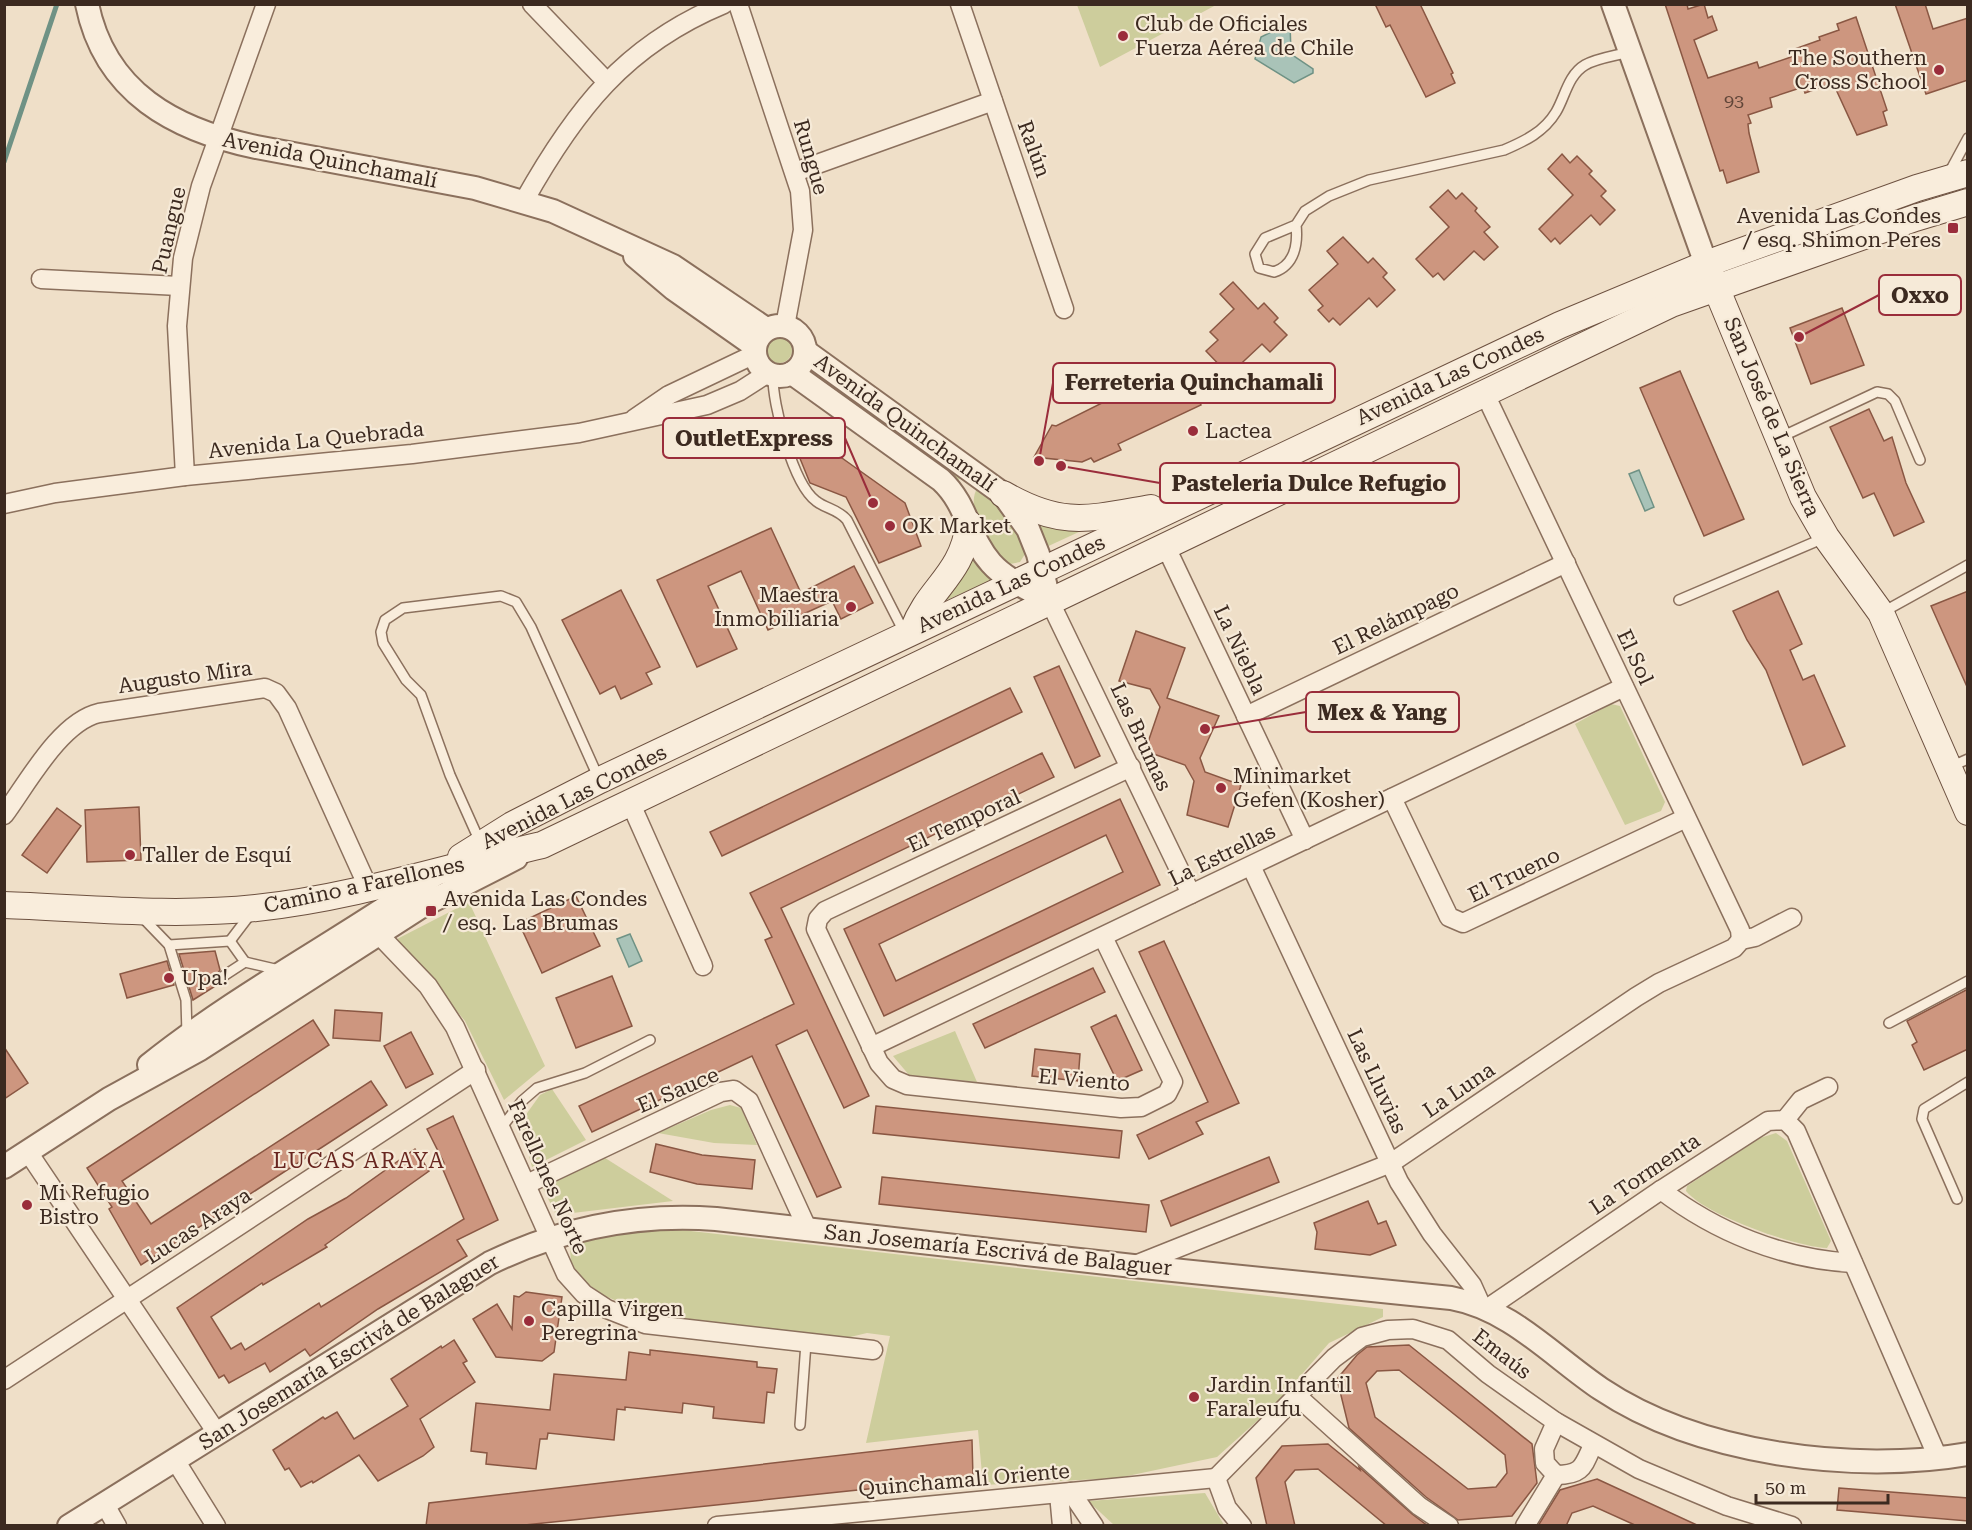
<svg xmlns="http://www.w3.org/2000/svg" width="1972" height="1530" font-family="'Roboto Serif',serif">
<rect width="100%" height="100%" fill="#efdfc8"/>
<g fill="#cdcd9c">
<polygon points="1077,5 1077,4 1216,5 1100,67"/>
<circle cx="779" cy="350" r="13"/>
<polygon points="840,386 963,474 958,481 833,394"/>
<path d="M978 487 1003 505 1024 546 1025 554 1020 562 1010 564C991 554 963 507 978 487Z"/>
<polygon points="1034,517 1094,525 1042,549"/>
<polygon points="971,549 995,579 935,605"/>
<polygon points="1611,704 1620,706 1665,802 1661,811 1625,825 1575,724"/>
<polygon points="469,902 545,1066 504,1100 465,1021 397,939"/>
<polygon points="955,1031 977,1082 909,1075 893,1056"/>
<polygon points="552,1089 586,1140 532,1167 520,1123 540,1095"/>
<polygon points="730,1105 741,1108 757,1145 714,1143 658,1133 711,1110"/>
<path d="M1776 1133 1787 1141 1831 1241 1827 1248C1796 1247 1705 1215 1686 1191L1687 1186 1760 1138Z"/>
<polygon points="602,1156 673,1201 556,1215 543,1188"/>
<polygon points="664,1228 1383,1309 1383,1317 1329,1343 1277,1403 1217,1457 1118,1478 983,1485 978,1430 866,1443 890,1336 867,1333 846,1338 649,1314 605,1296 588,1284 578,1274 571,1262 570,1248 583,1240"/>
<polygon points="1205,1493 1224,1525 1114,1525 1088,1501"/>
</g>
<g fill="#a9c3b8" stroke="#6f9285" stroke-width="1.5">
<polygon points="1290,23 1291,54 1313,69 1313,73 1294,83 1255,59 1261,37"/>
<polygon points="1639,470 1654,507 1645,511 1629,474"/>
<polygon points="630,934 642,961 629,967 617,939"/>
</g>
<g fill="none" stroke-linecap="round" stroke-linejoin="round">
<polyline stroke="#6f9285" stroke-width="5" points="4,162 57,4"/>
</g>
<g fill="#cd967f" stroke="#8a5743" stroke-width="1.5" fill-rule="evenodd">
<polygon points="1375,4 1420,4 1453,73 1451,74 1455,83 1426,97 1390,25 1386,27"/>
<polygon points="1665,4 1687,4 1688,9 1704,4 1708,18 1712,16 1717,30 1694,40 1708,78 1757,62 1759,68 1794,56 1792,50 1820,40 1819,37 1839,30 1837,24 1856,17 1887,110 1883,112 1887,125 1857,135 1833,83 1805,93 1803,87 1770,98 1772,107 1748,115 1751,123 1748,124 1749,133 1759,172 1727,183 1723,170 1720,171"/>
<polygon points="1895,4 1925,4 1933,29 1968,18 1968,80 1926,94"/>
<polygon points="1562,154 1570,163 1577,156 1592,171 1589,174 1606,191 1601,196 1615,210 1600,225 1591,215 1560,244 1555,238 1551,242 1539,229 1573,195 1548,169"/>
<polygon points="1448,190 1456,199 1462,193 1477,208 1475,211 1490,227 1484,232 1498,247 1484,260 1474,251 1444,280 1438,273 1433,277 1416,259 1449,227 1430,207"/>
<polygon points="1343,237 1368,263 1373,258 1387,273 1383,277 1395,290 1377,307 1369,298 1340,325 1333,318 1329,322 1318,310 1323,306 1309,290 1338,264 1327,251"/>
<polygon points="1233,282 1258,309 1264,303 1278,318 1274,322 1287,335 1270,352 1262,344 1229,375 1206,351 1218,340 1210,332 1234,309 1220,294"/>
<polygon points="1842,308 1864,365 1811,384 1790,328"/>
<polygon points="1180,364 1201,405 1118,444 1121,450 1094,462 1091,458 1082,462 1034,457 1052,425 1056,426"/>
<polygon points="1680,371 1744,519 1704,536 1640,388"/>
<polygon points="1869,409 1884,441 1892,437 1906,483 1924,522 1894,536 1874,493 1863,498 1830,427"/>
<polygon points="797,426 905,503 921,546 879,563 846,497 810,483 790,434"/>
<polygon points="771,528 801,593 854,566 873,603 841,619 832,601 768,630 741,571 708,586 737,649 697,667 657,580"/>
<polygon points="621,590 660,667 646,673 652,684 621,699 615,686 600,694 562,620"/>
<polygon points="1778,591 1802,644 1790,650 1803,680 1814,675 1845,746 1803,765 1766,670 1747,640 1733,611"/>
<polygon points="1968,591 1968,689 1931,606"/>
<polygon points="1136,631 1185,648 1167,698 1219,716 1200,758 1205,772 1241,785 1228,827 1187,815 1194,781 1185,765 1145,751 1160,707 1150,689 1119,681"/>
<polygon points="1059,666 1100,756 1075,768 1034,677"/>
<polygon points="1010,688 1022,712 722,856 710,832"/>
<polygon points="1042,753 1054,777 781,908 869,1096 844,1108 807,1030 776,1045 841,1187 817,1197 752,1056 592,1132 579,1106 794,1004 765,940 772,937 750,893"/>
<path d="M1120 799 1160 885 884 1016 844 929ZM1106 835 1123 872 896 981 879 944Z"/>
<polygon points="139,807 141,860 87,862 85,810"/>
<polygon points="57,808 81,826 47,873 22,855"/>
<polygon points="576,896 600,946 542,973 519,923"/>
<polygon points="1164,941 1239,1103 1196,1122 1203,1134 1149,1159 1137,1135 1208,1102 1139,952"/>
<polygon points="215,951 220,970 215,978 220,983 193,1000 179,954"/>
<polygon points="167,961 174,985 127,998 120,974"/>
<polygon points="1093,968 1105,992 985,1048 973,1024"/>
<polygon points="612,976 632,1026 576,1048 556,998"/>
<polygon points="1968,989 1968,1049 1924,1070 1912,1045 1917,1042 1907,1021"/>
<polygon points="335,1010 382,1013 380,1041 333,1038"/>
<polygon points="1116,1015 1142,1070 1117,1081 1091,1027"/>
<polygon points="313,1020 329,1045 122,1181 151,1224 371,1081 387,1105 141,1265 109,1209 112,1207 87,1168"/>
<polygon points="411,1032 433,1074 406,1088 384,1046"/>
<polygon points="4,1047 28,1083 4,1099"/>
<polygon points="1035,1049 1080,1054 1078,1081 1032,1076"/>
<polygon points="876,1106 1122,1131 1119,1158 873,1133"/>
<polygon points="453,1116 498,1220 457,1240 467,1256 378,1309 310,1356 305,1349 270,1372 265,1363 229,1383 224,1375 219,1378 177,1308 308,1219 346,1198 415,1149 429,1171 325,1245 327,1247 263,1285 262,1283 211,1317 231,1349 241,1343 245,1350 319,1303 321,1307 464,1219 441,1165 444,1163 427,1129"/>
<polygon points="656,1144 702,1155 755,1160 752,1189 697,1184 650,1172"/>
<polygon points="1269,1157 1279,1182 1171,1226 1161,1201"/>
<polygon points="882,1177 1149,1205 1146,1232 879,1204"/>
<polygon points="1368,1201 1378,1224 1386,1221 1396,1245 1370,1255 1315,1249 1317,1232 1314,1223"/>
<polygon points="526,1292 562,1297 554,1352 542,1361 496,1357 473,1319 497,1304 512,1329 514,1296 519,1297"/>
<polygon points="454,1340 467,1361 463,1363 475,1382 420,1419 434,1447 423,1456 378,1481 359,1455 313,1483 312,1481 301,1487 289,1468 285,1470 273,1450 323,1417 325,1419 337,1412 354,1439 408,1406 391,1379 441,1346 442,1348"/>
<path d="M1409 1345 1532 1444 1537 1483 1512 1516 1458 1520 1426 1497 1349 1428 1337 1379 1357 1355 1367 1347ZM1399 1370 1505 1455 1507 1473 1496 1487 1468 1489 1375 1417 1366 1383 1377 1371Z"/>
<polygon points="650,1350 757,1362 757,1367 777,1369 774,1393 767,1392 764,1423 713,1418 714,1407 683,1403 682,1413 625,1407 625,1410 617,1409 614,1440 548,1433 547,1439 540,1439 536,1469 486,1464 487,1453 471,1451 476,1403 550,1410 554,1374 626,1380 629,1352 650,1355"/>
<polygon points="972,1440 973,1478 515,1526 426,1526 429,1503"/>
<polygon points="1328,1444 1360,1470 1359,1467 1412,1514 1428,1526 1387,1526 1318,1469 1295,1470 1285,1482 1295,1526 1267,1526 1256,1478 1282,1446"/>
<polygon points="1597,1479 1699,1526 1637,1526 1593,1506 1572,1513 1566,1526 1538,1526 1560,1490"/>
<polygon points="1839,1488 1968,1498 1968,1521 1837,1510"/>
</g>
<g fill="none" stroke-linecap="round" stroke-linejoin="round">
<defs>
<g id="service">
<polyline points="1948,175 1968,138"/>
<path d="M1296 225C1298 243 1295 265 1274 272L1259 268 1255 254 1265 238 1296 225 1305 211 1329 196 1369 180 1504 150C1525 141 1544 132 1556 112 1565 97 1568 75 1585 65 1597 58 1615 56 1629 52"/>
<path d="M773 375C772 404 793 484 816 501 826 509 838 509 847 520L905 634"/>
<polyline points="1779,438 1877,392 1888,394 1895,401 1920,460"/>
<polyline points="1679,600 1824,538"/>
<polyline points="1883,612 1968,565"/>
<polyline points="1950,767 1968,759"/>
<polyline points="480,842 450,775 421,695 406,680 383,643 381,632 385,620 403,608 501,596 516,602 531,627 599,779"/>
<polyline points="142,917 169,945 186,1000 187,1034"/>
<polyline points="230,941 252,912"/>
<polyline points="169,945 230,941 245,962 222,977"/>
<polyline points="245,962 279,970"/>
<polyline points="1889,1023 1968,981"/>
<polyline points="502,1127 522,1101 537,1088 585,1073 650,1040"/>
<polyline points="1957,1199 1922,1119 1924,1109 1968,1082"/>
<polyline points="800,1425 806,1343"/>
</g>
<g id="minor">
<polyline points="532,4 606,81"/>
<polyline points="738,4 800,191 803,230 785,326"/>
<polyline points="960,4 1064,309"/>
<polyline points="795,172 993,101"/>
<path d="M524 201C575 110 625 45 724 4"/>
<polyline points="41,279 179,286"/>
<polyline points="1485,394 1740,930 1741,940"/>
<polyline points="634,419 669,395 755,354"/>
<polyline points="185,476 177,326 183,258 201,186 266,4"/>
<polyline points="4,504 55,493 185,476 412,454 579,433 707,405 740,391 768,373"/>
<polyline points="1165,545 1305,840"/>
<polyline points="1049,600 1191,894"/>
<polyline points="1246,716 1566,563"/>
<polyline points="1392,798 1449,917 1463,923 1686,818"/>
<polyline points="630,802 703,966"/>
<path d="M4 815C27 784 60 722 99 713L265 688 276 693 287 708 368 887"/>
<polyline points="1251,866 1399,1182 1432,1234 1472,1285 1481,1305"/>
<polyline points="373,921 385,941 428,986 455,1027 566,1274 584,1294 607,1309 645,1324 873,1350"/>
<polyline points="1103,937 1173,1082 1167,1094 1141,1107 1121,1108 907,1085 893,1079 879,1063 816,929 818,919 825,911 1131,767"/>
<polyline points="871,1047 1624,687"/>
<polyline points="1785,1120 1801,1100 1828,1087"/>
<polyline points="28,1152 217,1433"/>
<polyline points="527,1184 721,1092 734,1090 749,1101 807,1228"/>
<path d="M1661 1190C1716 1232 1782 1259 1853 1263"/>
<polyline points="1135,1265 1391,1163 1636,997 1659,983 1734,948 1741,940 1755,937 1792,918"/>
<polyline points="1488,1308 1661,1190 1768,1121 1785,1120 1796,1131 1938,1458"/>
<polyline points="4,1380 476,1070"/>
<polyline points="1297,1396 1419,1506 1449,1526"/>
<path d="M1556 1422 1544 1449 1545 1463 1556 1475C1583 1475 1583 1466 1593 1445"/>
<polyline points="175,1460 216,1526"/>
<polyline points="1216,1478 1334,1358 1362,1337 1388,1330 1413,1329 1448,1340 1488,1374 1556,1422 1639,1469 1727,1506 1792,1526"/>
<polyline points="1216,1478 1227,1508 1242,1526"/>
<polyline points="1071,1492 1094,1526"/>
<polyline points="1059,1494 1062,1526"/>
<polyline points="104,1503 117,1526"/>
<polyline points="717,1526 1216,1478"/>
<polyline points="1525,1526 1556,1475"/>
</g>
<g id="tertiary">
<path d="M87 4C105 93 175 130 256 147L475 188 553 211 673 266 766 329"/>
<polyline points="1613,4 1706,264"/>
<polyline points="635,256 674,289 755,346"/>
<circle cx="780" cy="351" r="25"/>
<polyline points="805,351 1003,494 1028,529 1038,554 1049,600"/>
<path d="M792 373 941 480C968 505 968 537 991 563 1006 580 1029 589 1049 600"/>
<path d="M149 1065C239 993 342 940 436 874"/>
<polyline points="4,1167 109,1099 200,1049 422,906 516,858"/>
<path d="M69 1526 490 1263C562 1228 636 1213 716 1219L1133 1266 1451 1298C1511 1309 1552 1356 1601 1389 1698 1454 1854 1474 1968 1454"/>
</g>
<g id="secondary">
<polyline points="1710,273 1803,497 1826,537 1881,613 1968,812"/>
<path d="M1003 494C1062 528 1088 519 1151 508"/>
<path d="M913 630C929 587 962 576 969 524"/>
<polyline points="461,857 512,825 600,780 1560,325 1706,264 1917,188 1968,173"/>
<path d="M4 905C87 908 173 917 256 908 352 898 447 867 542 845L1671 304 1915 218 1968 202"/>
</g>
</defs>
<use href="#service" stroke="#8b705d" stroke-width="12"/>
<use href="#minor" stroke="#8b705d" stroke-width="21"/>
<use href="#tertiary" stroke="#8b705d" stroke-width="26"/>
<use href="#secondary" stroke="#6d5140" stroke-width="28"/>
<use href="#service" stroke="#f9eddc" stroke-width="9"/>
<use href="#minor" stroke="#f9eddc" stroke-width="18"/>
<use href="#tertiary" stroke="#f9eddc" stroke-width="22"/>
<use href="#secondary" stroke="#f9eddc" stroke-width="26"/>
</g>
<g fill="#9a2d3b" stroke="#f6ead8" stroke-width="2">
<circle cx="1123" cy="36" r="6"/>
<circle cx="1939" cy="70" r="6"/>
<rect x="1947" y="222" width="12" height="12" rx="3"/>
<circle cx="1193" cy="431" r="6"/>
<circle cx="890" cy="526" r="6"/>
<circle cx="851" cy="607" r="6"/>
<circle cx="1221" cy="788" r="6"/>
<circle cx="130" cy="855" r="6"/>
<rect x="425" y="905" width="12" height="12" rx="3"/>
<circle cx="169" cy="978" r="6"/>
<circle cx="27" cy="1205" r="6"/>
<circle cx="529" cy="1321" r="6"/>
<circle cx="1194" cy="1397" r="6"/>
</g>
<g text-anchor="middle" stroke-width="4.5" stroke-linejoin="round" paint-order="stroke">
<g font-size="18" fill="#604538">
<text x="1734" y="107">93</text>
</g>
<g font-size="21" fill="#3c2a20" stroke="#f6ead8" text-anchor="start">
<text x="1135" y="31">Club de Oficiales<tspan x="1135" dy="24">Fuerza Aérea de Chile</tspan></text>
<text x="1927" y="65" text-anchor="end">The Southern<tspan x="1927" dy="24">Cross School</tspan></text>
<text x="1941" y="223" text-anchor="end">Avenida Las Condes<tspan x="1941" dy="24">/ esq. Shimon Peres</tspan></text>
<text x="1205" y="438">Lactea</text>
<text x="902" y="533">OK Market</text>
<text x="839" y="602" text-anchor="end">Maestra<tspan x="839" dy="24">Inmobiliaria</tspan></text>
<text x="1233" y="783">Minimarket<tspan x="1233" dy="24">Gefen (Kosher)</tspan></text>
<text x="142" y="862">Taller de Esquí</text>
<text x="443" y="906">Avenida Las Condes<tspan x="443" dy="24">/ esq. Las Brumas</tspan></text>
<text x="181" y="985">Upa!</text>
<text x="39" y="1200">Mi Refugio<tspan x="39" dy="24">Bistro</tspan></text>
<text x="541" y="1316">Capilla Virgen<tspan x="541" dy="24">Peregrina</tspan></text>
<text x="1206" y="1392">Jardin Infantil<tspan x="1206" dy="24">Faraleufu</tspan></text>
</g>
<g font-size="21" fill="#3c2a20" stroke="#f6ead8">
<text transform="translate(1034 149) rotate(70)" y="7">Ralún</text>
<text transform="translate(811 157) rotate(74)" y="7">Rungue</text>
<text transform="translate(330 160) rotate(11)" y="7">Avenida Quinchamalí</text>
<text transform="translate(169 230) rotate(-77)" y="7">Puangue</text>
<text transform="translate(1450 376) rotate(-25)" y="7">Avenida Las Condes</text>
<text transform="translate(1772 417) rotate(67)" y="7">San José de La Sierra</text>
<text transform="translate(905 423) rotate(36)" y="7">Avenida Quinchamalí</text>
<text transform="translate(316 440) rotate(-6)" y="7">Avenida La Quebrada</text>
<text transform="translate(1011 584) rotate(-25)" y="7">Avenida Las Condes</text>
<text transform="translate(1396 619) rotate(-26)" y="7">El Relámpago</text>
<text transform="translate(1240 650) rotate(65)" y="7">La Niebla</text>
<text transform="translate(1635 657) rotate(65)" y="7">El Sol</text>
<text transform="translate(185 677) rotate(-8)" y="7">Augusto Mira</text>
<text transform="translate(1141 737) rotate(65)" y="7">Las Brumas</text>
<text transform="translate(574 797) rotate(-27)" y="7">Avenida Las Condes</text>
<text transform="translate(964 821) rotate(-25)" y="7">El Temporal</text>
<text transform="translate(1222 855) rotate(-26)" y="7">La Estrellas</text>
<text transform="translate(1514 875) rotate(-26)" y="7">El Trueno</text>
<text transform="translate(364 885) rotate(-12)" y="7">Camino a Farellones</text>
<text transform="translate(1084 1080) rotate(5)" y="7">El Viento</text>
<text transform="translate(1377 1081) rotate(65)" y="7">Las Lluvias</text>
<text transform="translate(678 1090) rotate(-23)" y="7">El Sauce</text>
<text transform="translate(1459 1090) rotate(-34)" y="7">La Luna</text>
<text transform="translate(1645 1174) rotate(-34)" y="7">La Tormenta</text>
<text transform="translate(548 1177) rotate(66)" y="7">Farellones Norte</text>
<text transform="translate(198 1226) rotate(-33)" y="7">Lucas Araya</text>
<text transform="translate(998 1250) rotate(6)" y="7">San Josemaría Escrivá de Balaguer</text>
<text transform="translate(349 1352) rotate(-32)" y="7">San Josemaría Escrivá de Balaguer</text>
<text transform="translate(1502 1354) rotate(38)" y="7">Emaús</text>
<text transform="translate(964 1480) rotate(-5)" y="7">Quinchamalí Oriente</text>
</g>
<g font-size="22" letter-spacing="1.5" fill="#682620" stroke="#f6ead8">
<text x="359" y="1168">LUCAS ARAYA</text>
</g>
</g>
<path fill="none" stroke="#9a2d3b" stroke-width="2" d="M1799 337L1879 295M1039 461L1053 383M873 503L845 438M1061 466L1160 483M1205 729L1306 712"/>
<g fill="#9a2d3b" stroke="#f6ead8" stroke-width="2">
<circle cx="1799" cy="337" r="6"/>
<circle cx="1039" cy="461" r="6"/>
<circle cx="873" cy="503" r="6"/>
<circle cx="1061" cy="466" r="6"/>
<circle cx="1205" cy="729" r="6"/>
</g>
<g fill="#f6ead8" stroke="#9a2d3b" stroke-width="2">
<rect x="1879" y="275" width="82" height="40" rx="6"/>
<rect x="1053" y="363" width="282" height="40" rx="6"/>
<rect x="663" y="418" width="182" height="40" rx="6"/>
<rect x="1160" y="463" width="299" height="40" rx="6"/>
<rect x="1306" y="692" width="153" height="40" rx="6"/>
</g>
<g font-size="22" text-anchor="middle" font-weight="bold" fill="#3c2a20">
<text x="1920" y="303">Oxxo</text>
<text x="1194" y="390">Ferreteria Quinchamali</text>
<text x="754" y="446">OutletExpress</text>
<text x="1309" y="491">Pasteleria Dulce Refugio</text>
<text x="1382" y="720">Mex &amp; Yang</text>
</g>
<rect width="1972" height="1530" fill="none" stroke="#3c2a20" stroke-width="12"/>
<path d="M1756 1494v9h132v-9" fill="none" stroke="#3c2a20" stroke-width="3"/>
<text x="1765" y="1494" font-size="18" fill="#3c2a20" stroke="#f6ead8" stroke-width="4.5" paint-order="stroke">50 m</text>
</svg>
